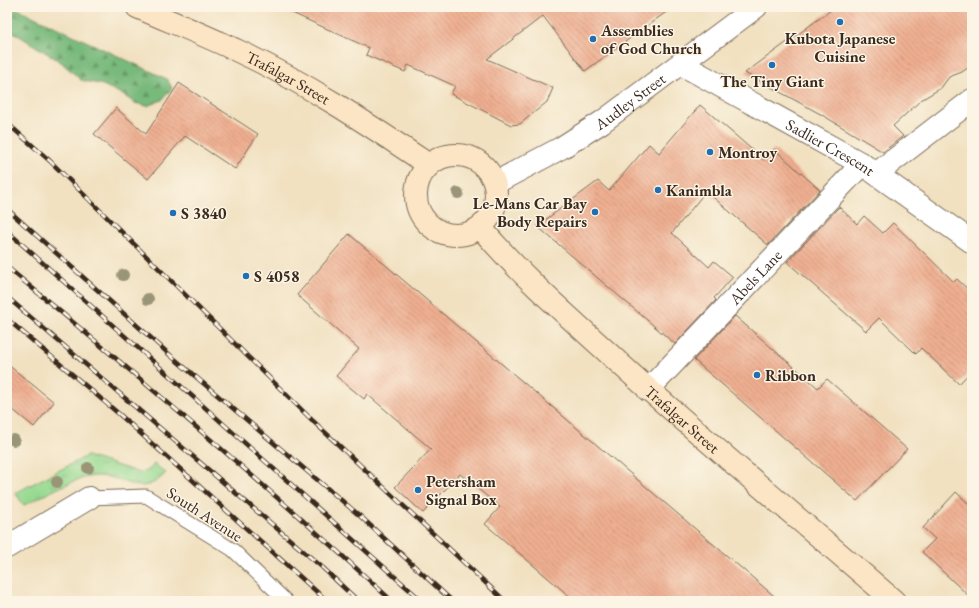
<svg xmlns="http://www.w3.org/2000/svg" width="979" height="608" font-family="'EB Garamond',serif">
<defs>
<pattern id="grass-tufts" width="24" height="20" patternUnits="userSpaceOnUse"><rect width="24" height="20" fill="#96d991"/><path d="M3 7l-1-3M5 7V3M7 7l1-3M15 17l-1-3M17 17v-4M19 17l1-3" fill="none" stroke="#82ba7d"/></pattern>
<pattern id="forest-firs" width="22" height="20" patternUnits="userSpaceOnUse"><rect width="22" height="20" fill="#78b97b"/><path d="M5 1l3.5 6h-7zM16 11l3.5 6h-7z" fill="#649764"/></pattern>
<pattern id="building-back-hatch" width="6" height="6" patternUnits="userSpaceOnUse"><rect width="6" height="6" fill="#efaf91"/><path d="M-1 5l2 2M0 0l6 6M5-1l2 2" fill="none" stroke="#c38f76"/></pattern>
</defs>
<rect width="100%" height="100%" fill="#fcf5e5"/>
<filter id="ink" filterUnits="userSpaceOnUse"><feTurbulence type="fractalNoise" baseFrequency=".025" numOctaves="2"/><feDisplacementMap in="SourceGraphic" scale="8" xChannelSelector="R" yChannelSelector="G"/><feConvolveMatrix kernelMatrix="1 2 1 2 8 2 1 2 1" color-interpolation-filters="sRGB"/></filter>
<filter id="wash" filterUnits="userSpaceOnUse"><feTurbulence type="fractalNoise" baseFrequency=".012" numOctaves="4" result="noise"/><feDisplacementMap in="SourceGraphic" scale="16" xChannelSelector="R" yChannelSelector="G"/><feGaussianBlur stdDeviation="0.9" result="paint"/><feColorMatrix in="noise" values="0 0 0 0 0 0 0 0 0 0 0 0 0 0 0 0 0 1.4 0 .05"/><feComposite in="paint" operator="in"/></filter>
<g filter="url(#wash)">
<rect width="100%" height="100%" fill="#f1e1c1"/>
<path fill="url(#grass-tufts)" stroke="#688258" d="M87 456 137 472C145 472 150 471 154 464L166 473C140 500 126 476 98 476 78 475 42 497 24 505L15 493Z"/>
<polygon fill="url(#forest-firs)" stroke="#5a724c" points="13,7 167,79 172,88 162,100 147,106 135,103 120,93 103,85 81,80 61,62 13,32 8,21"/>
<g id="blocks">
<g fill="url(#building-back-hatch)">
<polygon points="279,7 673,7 585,71 543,16 487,59 553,88 547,102 520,124 511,125 451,94 455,86 408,65 405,72 366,55 369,48"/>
<polygon points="835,7 972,7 972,65 962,72 949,77 941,88 921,100 893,126 903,136 883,152 824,116 745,73"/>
<polygon points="179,83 258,134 235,169 185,136 148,179 94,134 116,108 146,134"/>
<polygon points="700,105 764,160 774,149 820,190 768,245 706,191 672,233 709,267 714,261 733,277 714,298 716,300 675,344 537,226 598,181 609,191 649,144 659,153"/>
<polygon points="839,207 857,224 864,216 883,233 893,223 954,282 957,279 972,293 972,370 959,384 921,348 916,354 879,318 866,331 787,262"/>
<polygon points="349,234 564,417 780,601 575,601 485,524 500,507 460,474 423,513 395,487 431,449 367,394 364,399 336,376 359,349 297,295"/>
<polygon points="735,316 818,388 827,379 907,449 857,501 694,360"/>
<polygon points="7,364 54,402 34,427 7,405"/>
<polygon points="956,492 972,507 972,599 922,552 935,539 923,528"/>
</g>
</g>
</g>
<g filter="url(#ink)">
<use href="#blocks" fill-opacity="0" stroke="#7b6a57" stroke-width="1"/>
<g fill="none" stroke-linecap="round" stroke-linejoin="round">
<defs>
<polyline id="lane" points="89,498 146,496 233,550 286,601"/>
<g id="street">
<path id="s1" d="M681 64 862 164 972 242"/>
<polyline points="877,173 972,100"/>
<path id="s2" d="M495 183 561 148 602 122 756 7"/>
<path id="s3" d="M648 390 862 164"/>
<polyline points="7,547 89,498"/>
</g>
<g id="secondary">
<path id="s4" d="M137 7C171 22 205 35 238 51 305 82 368 124 429 165"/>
<circle cx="456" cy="195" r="40"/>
<path id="s5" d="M481 228C522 277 570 318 617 361 707 443 802 521 894 601"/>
</g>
</defs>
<use href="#lane" stroke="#7b6a57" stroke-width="15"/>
<use href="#street" stroke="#7b6a57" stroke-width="24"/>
<use href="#secondary" stroke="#7b6a57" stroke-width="24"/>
<use href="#lane" stroke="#fff" stroke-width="13"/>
<use href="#street" stroke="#fff" stroke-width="22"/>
<use href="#secondary" stroke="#fce5c4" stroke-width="22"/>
<defs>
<g id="rail">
<polyline points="7,123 50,161 313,421 505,601"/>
<polyline points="7,209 170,355 360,516 452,601"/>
<polyline points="7,231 422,601"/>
<path d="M7 267C138 376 267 486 392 601"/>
<polyline points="7,297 323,568 358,601"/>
<polyline points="7,319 119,414 327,601"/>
</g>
</defs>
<use href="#rail" stroke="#3b2a1e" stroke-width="4.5"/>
<use href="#rail" stroke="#fcf5e5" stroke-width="3" stroke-dasharray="9" stroke-linecap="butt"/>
</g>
<g fill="#9a9577">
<circle cx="458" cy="193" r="6"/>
<circle cx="123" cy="275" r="6"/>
<circle cx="148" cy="299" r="6"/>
<circle cx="14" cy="440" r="6"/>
<circle cx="88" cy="468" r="6"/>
<circle cx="57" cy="482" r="6"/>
</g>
</g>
<g fill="#1f6fb2" stroke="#fcf5e5" stroke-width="1.5">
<circle cx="840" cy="22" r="4"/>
<circle cx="593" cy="39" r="4"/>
<circle cx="772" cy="65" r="4"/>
<circle cx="710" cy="152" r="4"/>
<circle cx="658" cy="190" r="4"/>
<circle cx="595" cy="212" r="4"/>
<circle cx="173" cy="213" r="4"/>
<circle cx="246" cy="276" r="4"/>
<circle cx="757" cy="375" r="4"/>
<circle cx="418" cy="490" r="4"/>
</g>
<g text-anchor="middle" stroke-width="3" stroke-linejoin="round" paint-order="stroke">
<g font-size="16" font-weight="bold" fill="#3b2a1e" stroke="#fcf5e5" text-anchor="start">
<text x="601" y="36">Assemblies<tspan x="601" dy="18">of God Church</tspan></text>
<text x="840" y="44" text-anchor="middle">Kubota Japanese<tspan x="840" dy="18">Cuisine</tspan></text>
<text x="772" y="87" text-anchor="middle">The Tiny Giant</text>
<text x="718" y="158">Montroy</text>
<text x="666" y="196">Kanimbla</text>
<text x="587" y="209" text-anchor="end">Le-Mans Car Bay<tspan x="587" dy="18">Body Repairs</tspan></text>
<text x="181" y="219">S 3840</text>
<text x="254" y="282">S 4058</text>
<text x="765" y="381">Ribbon</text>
<text x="426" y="487">Petersham<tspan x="426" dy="18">Signal Box</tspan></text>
</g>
<g font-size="16" fill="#3b2a1e" stroke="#fcf5e5">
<text dy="6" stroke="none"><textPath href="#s4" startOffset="167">Trafalgar Street</textPath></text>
<text dy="6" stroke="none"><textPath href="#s2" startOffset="158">Audley Street</textPath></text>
<text dy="6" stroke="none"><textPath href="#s1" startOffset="171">Sadlier Crescent</textPath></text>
<text dy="6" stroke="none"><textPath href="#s3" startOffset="156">Abels Lane</textPath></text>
<text dy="6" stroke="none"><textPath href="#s5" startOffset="278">Trafalgar Street</textPath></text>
<text transform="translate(205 514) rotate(33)" y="6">South Avenue</text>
</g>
</g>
<rect width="979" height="608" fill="none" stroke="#fcf5e5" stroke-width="24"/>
</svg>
